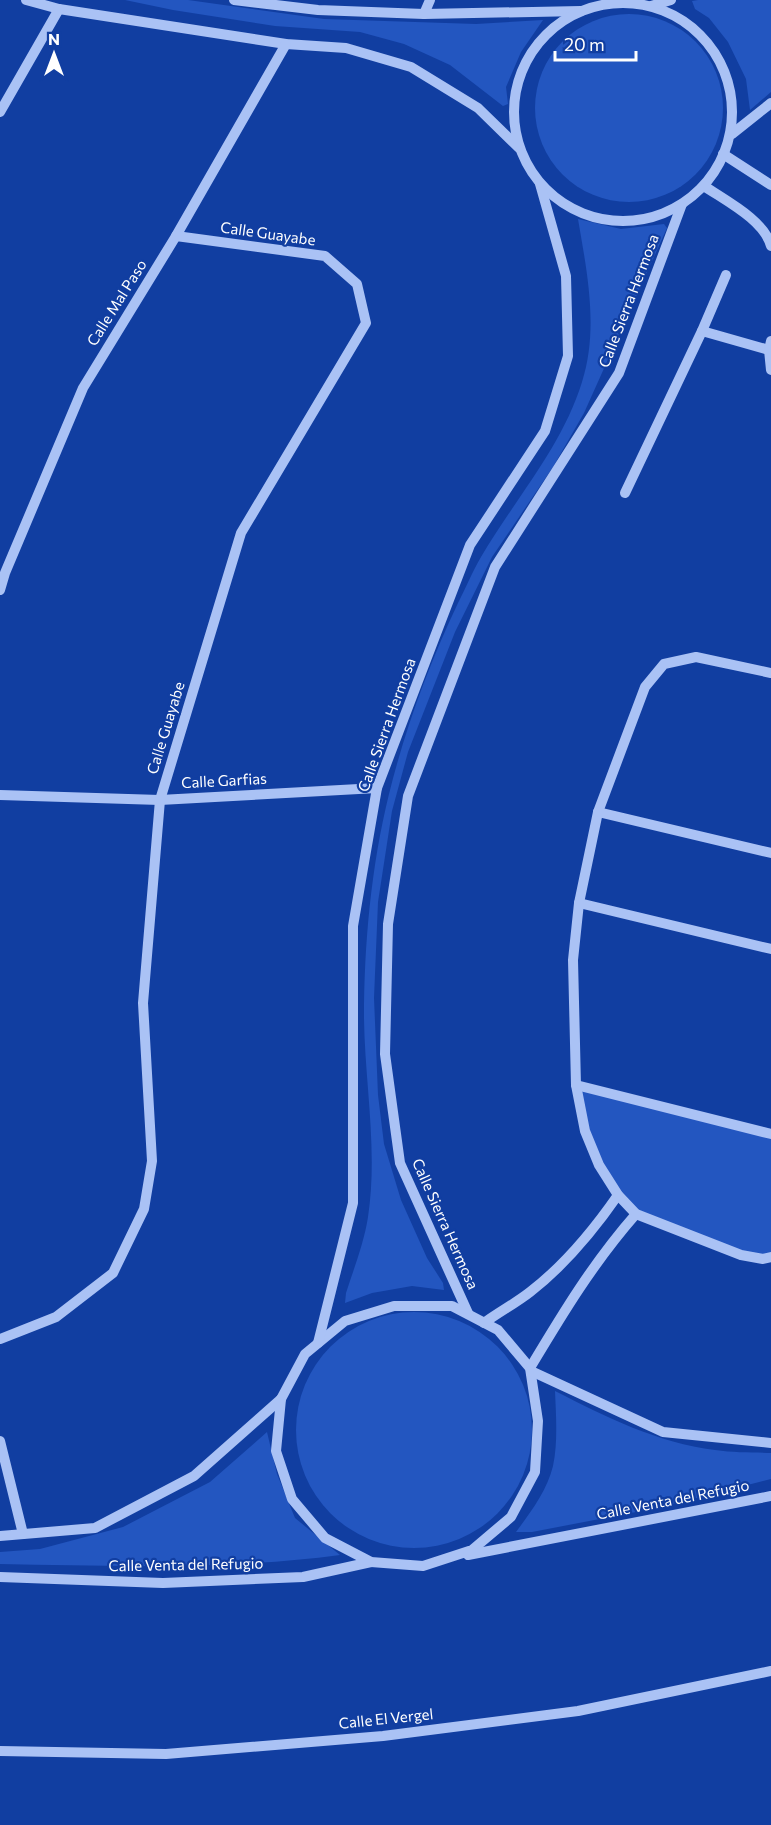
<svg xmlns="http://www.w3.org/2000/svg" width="771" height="1825" font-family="Commissioner,sans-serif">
<rect width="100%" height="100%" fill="#113ea1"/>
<g fill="#2356c0">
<polygon points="125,0 188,0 324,19 476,24 543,20 521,52 506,87 508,104 503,106 450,65 404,44 360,32 275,26 173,10"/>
<polygon points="698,0 771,0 771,92 750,110 746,79 728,42 709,18 695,9 692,1"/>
<circle cx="629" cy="108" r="94"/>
<path d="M578 219 621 229 664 224 667 228 584 413 553 467 492 557 455 632 408 752 392 811 378 902 374 998 378 1095 384 1144 401 1200 427 1258 443 1283 444 1290 412 1286 372 1293 345 1303 346 1293C354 1268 364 1243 368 1217 378 1151 365 1085 364 1019 364 945 371 867 389 794 405 729 429 664 458 603 466 588 472 572 481 557 515 499 562 447 582 382 599 329 587 272 578 219Z"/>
<polygon points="576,1085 771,1134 771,1257 763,1259 636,1214 599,1165"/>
<circle cx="414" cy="1430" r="118"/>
<path d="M555 1391C606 1417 658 1443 715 1450 734 1453 753 1452 771 1453V1479L662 1507 532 1532H516C530 1513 547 1491 553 1466 558 1442 556 1416 555 1391Z"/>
<path d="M267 1432 277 1474 295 1518 340 1555C228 1570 113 1566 0 1564V1552L40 1549 123 1527 210 1482Z"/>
</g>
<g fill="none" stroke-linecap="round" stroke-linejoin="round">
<g stroke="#aac2f5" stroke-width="10">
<polyline points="26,0 59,9 286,44 346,48 411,67 478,108 519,148"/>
<polyline points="234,0 318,10 424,14 581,11"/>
<circle cx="623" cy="112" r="109"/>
<polyline points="651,6 671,0"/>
<polyline points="424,14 430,0"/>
<polyline points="0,112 59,9"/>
<polyline points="732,134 771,103"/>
<polyline points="723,154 771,185"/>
<path d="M704 186C726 201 764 220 771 246"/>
<polyline points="702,331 769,350"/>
<polyline points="771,341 769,350 771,370"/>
<polyline points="625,493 702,331 726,275"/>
<polyline points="0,590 5,573 83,388 176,236 286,44"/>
<polyline points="771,673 696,657 664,664 645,687 598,812 579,903 573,960 576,1085 585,1131 599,1165 618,1195 636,1214 741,1255 763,1259 771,1257"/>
<polyline points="0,795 160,800 377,788"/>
<polyline points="598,812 771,853"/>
<polyline points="579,903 771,949"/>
<polyline points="576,1085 771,1134"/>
<polygon points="394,1306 452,1306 498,1330 530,1368 538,1421 535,1472 511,1517 472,1550 423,1566 371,1562 325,1538 292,1499 276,1451 281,1399 305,1354 345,1321"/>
<polyline points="468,1313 400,1163 385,1054 388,924 408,796 495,567 619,373 682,204"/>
<path d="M484 1323C499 1312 516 1303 530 1292 565 1265 593 1231 618 1195"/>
<polyline points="0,1339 56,1317 113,1273 144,1209 152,1161 143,1003 160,800 241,533 366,323 357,284 325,256 176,236"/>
<polyline points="318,1343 353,1203 353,926 377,788 470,545 545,431 568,356 566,276 540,184"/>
<path d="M530 1368C563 1313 593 1263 636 1214"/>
<polyline points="531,1371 663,1432 771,1443"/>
<polyline points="0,1441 23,1534"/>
<polyline points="0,1536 95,1528 194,1476 281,1399"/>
<polyline points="468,1555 771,1496"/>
<polyline points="0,1577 163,1583 303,1577 371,1562"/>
<polyline points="0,1751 166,1754 383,1736 578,1711 771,1671"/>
</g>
</g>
<g text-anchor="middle" stroke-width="4.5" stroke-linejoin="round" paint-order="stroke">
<g font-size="15" fill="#fff" stroke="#113ea1">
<text transform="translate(268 234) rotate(8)" y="5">Calle Guayabe</text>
<text transform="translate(629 301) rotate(-69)" y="5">Calle Sierra Hermosa</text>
<text transform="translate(117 303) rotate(-58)" y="5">Calle Mal Paso</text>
<text transform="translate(387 725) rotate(-70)" y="5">Calle Sierra Hermosa</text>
<text transform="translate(166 728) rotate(-73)" y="5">Calle Guayabe</text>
<text transform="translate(224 781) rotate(-3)" y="5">Calle Garfias</text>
<text transform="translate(445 1224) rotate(66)" y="5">Calle Sierra Hermosa</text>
<text transform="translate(673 1500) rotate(-11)" y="5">Calle Venta del Refugio</text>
<text transform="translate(186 1565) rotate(-1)" y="5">Calle Venta del Refugio</text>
<text transform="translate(386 1719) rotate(-6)" y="5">Calle El Vergel</text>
</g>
</g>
<g transform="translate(54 54)" stroke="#113ea1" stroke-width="4.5" paint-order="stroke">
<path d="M0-4.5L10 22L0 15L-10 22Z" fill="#ffffff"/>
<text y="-9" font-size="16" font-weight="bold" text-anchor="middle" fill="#ffffff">N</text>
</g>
<path d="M555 51v9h81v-9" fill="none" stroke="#ffffff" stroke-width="3"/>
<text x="564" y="51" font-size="18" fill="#ffffff" stroke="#113ea1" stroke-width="4.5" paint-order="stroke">20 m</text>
</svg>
